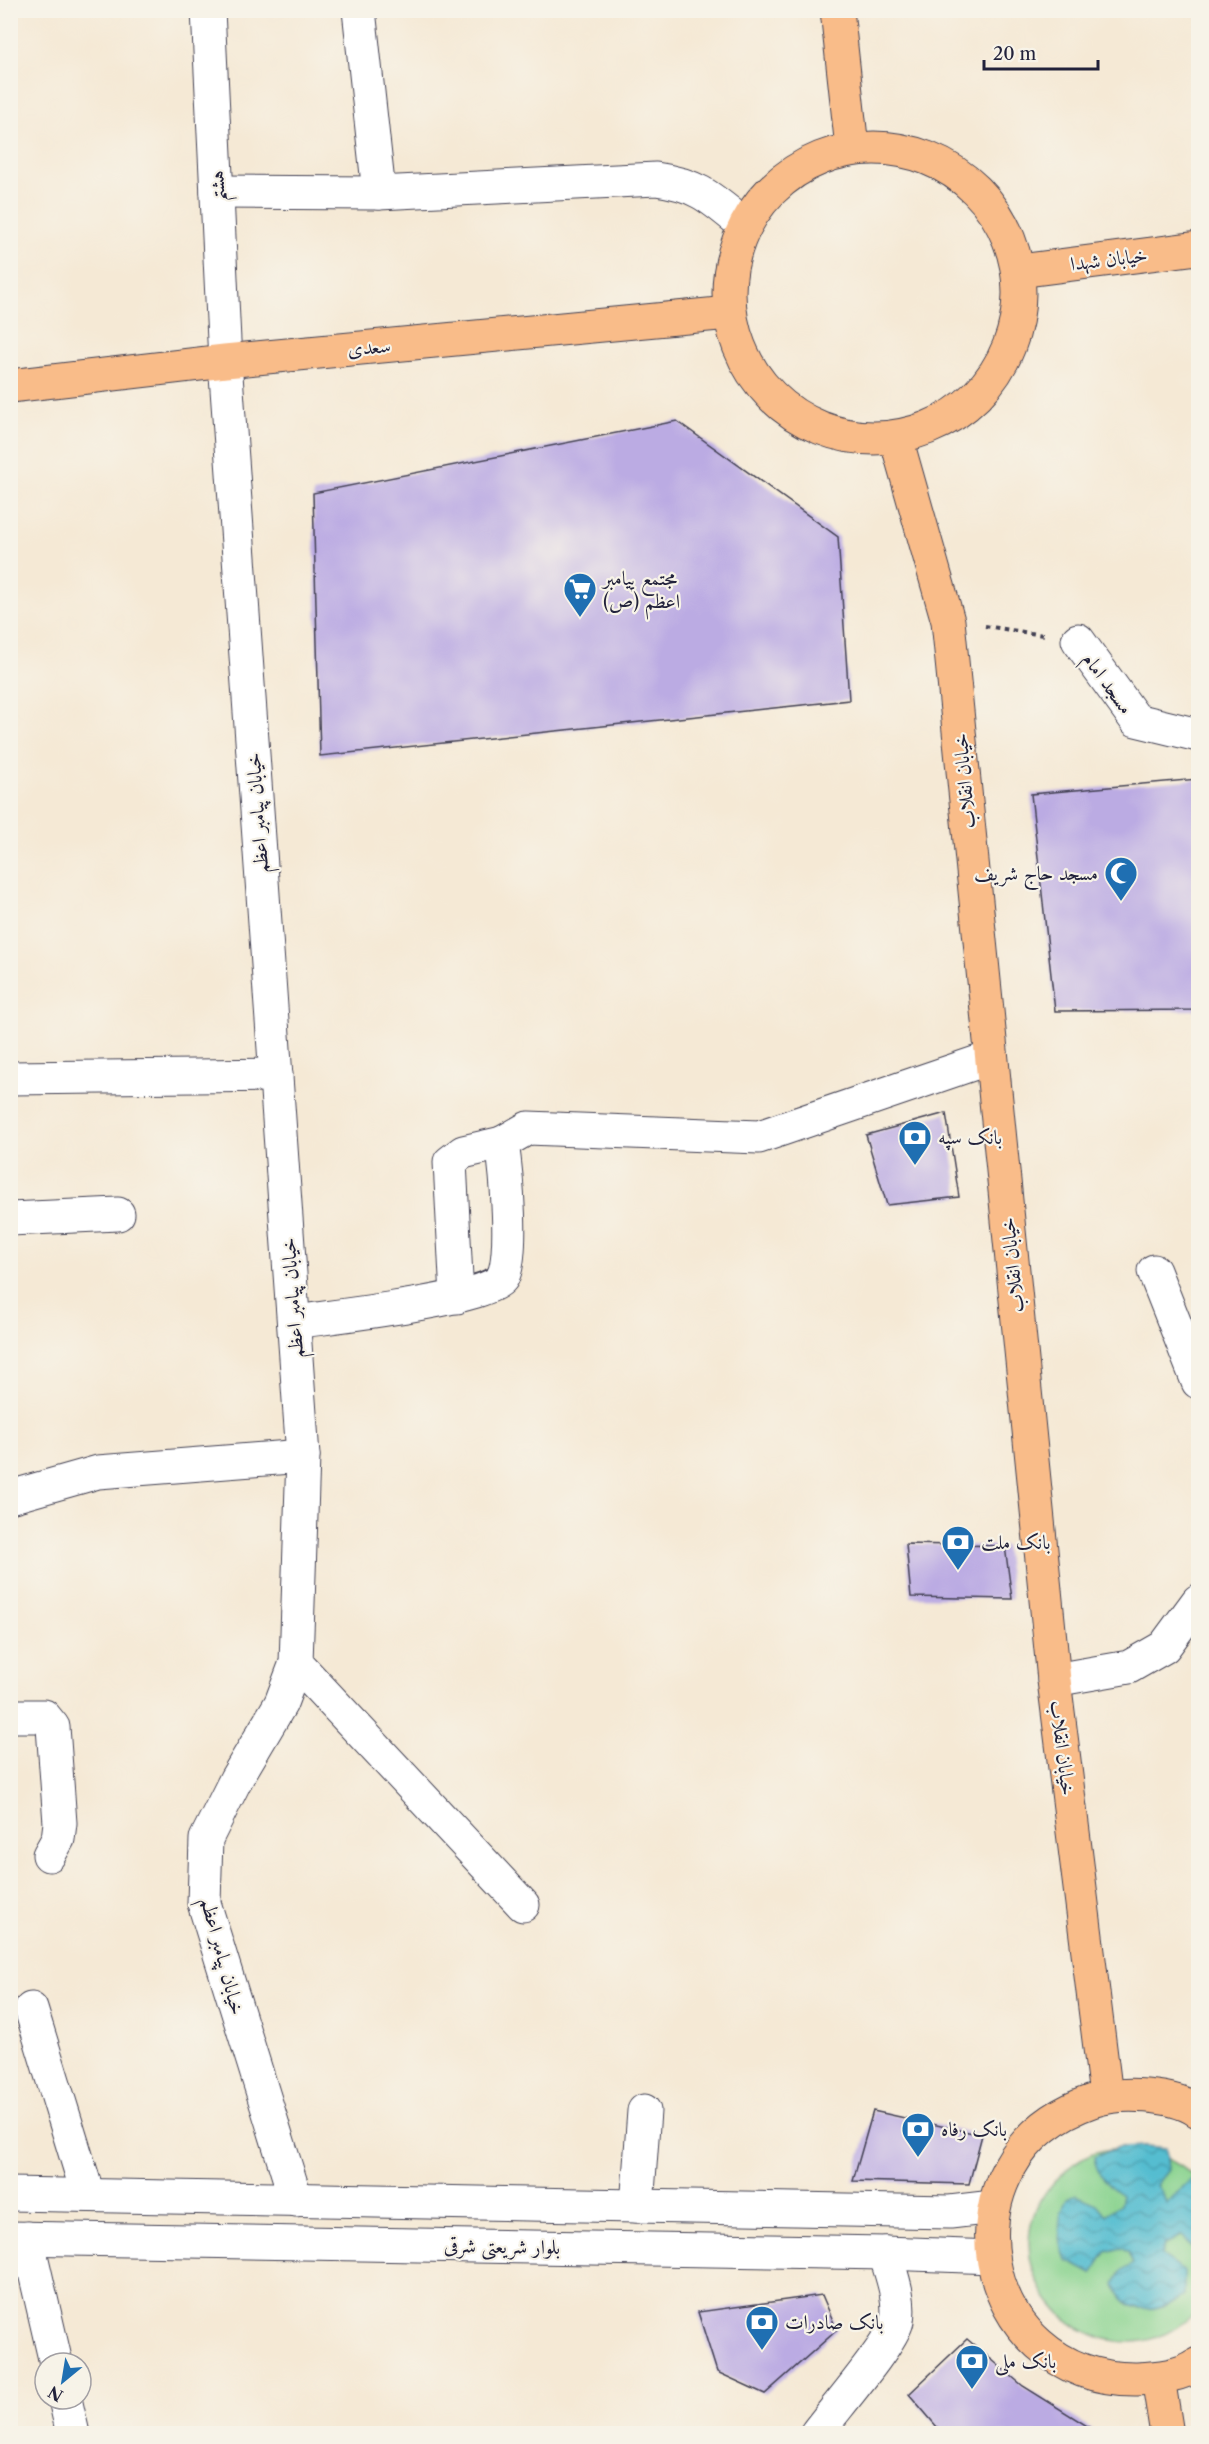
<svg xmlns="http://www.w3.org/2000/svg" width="1209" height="2444" font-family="'Libre Caslon Text',Amiri,serif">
<defs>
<pattern id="water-waves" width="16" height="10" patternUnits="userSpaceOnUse" patternTransform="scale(1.5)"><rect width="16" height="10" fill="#54bdd0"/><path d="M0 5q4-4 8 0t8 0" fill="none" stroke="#4599aa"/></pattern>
</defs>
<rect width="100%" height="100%" fill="#f7f3e8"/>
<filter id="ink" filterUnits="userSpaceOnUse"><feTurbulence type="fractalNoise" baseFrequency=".0167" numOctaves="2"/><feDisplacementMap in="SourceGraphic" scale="12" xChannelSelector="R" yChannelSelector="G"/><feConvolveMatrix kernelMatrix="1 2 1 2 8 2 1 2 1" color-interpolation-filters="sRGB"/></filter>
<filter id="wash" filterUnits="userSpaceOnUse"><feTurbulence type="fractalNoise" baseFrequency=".008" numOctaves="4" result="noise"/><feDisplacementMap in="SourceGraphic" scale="24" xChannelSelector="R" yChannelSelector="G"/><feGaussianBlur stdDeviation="1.35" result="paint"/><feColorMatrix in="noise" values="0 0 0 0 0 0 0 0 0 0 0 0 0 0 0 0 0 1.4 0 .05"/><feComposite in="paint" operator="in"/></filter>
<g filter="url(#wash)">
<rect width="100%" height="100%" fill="#f5e9d5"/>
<path fill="#89d38f" stroke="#567a65" stroke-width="1.5" d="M1124 2147C1154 2152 1176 2159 1198 2180V2311C1182 2324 1165 2338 1143 2341 1057 2353 992 2251 1053 2183 1064 2171 1077 2159 1093 2153 1102 2150 1114 2149 1124 2147Z"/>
<path fill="url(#water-waves)" stroke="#3b7086" stroke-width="1.5" d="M1145 2146 1166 2148 1168 2170 1156 2185 1167 2203 1191 2179H1198V2252L1194 2251 1182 2235 1164 2245 1161 2256 1184 2272V2296C1161 2311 1124 2318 1115 2284L1121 2272 1133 2264 1128 2252 1121 2248 1106 2252 1092 2274 1066 2260C1058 2239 1056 2220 1067 2199L1076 2195 1097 2204 1106 2215 1120 2205 1122 2195C1107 2185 1097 2176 1094 2157L1119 2147Z"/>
<g id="blocks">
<g fill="#bbabe3">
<polygon points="677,421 838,537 849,700 320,756 313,493"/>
<polygon points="1198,779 1198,1010 1055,1011 1031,794"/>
<polygon points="946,1113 959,1197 887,1205 866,1135"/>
<polygon points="906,1544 1005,1546 1012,1599 911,1597"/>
<polygon points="873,2111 982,2135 969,2184 853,2181"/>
<polygon points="822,2295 837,2330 765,2394 717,2372 698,2312"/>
<polygon points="967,2339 1023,2386 1100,2434 943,2434 909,2394"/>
</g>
</g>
</g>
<g filter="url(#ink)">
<use href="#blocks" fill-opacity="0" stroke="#424052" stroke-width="1.5"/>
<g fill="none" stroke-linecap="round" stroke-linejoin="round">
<defs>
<g id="minor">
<polyline points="208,10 225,361 303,1456 296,1663 281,1703 236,1779 206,1839 204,1903 296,2200"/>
<polyline points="359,10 379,193"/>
<path d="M217 192 379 193 656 179C699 185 711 198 744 225"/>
<polyline points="1078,640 1136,720 1198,735"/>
<polyline points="10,1078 276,1075"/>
<polyline points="10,1219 118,1214"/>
<polyline points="1154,1271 1198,1382"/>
<polyline points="457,1297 450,1162 463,1152 502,1143"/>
<path d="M294 1322C327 1317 486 1300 502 1278 515 1258 506 1169 502 1143L528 1128 759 1137 990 1058"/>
<polyline points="10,1497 98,1472 303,1456"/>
<polyline points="296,1663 523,1905"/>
<polyline points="1054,1680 1129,1667 1164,1647 1198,1601"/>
<polyline points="10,1716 44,1716 53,1727 60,1823 58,1839 49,1855"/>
<polyline points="31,2009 88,2195"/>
<polyline points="10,2194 950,2212 993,2207"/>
<polyline points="637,2206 644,2111"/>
<polyline points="10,2238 885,2253 993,2257"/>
<polyline points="27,2238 56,2363"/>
<polyline points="65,2399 73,2434"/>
<path d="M816 2434C832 2412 893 2342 897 2321 901 2298 891 2274 885 2253"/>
</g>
<g id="major">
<polyline points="837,10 852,148"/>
<circle cx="874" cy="293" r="145"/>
<polyline points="1019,271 1198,248"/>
<polyline points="10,386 225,361 729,313"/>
<polyline points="896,438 948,621 1054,1680 1106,2096"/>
<path d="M1198 2111C1173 2094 1120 2091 1092 2101 933 2156 974 2381 1137 2379 1157 2378 1181 2376 1198 2364"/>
<polyline points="1158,2378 1167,2434"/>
</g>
</defs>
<use href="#minor" stroke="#424052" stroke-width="35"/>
<use href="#major" stroke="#424052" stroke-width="35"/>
<polyline stroke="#424052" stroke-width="4" stroke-dasharray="4.5 4.5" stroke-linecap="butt" points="985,626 1043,635"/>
<use href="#minor" stroke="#fff" stroke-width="33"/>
<use href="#major" stroke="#f9bc89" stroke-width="33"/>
</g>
</g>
<defs>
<symbol id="supermarket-pin" viewBox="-11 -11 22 30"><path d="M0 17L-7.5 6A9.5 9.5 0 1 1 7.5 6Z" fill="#1f6fb2" stroke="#f7f3e8"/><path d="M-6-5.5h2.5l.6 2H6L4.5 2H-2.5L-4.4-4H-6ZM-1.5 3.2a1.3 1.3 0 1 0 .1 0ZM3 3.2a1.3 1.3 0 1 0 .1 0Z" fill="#fff"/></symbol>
<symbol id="mosque-pin" viewBox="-11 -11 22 30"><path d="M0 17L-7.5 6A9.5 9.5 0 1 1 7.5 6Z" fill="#1f6fb2" stroke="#f7f3e8"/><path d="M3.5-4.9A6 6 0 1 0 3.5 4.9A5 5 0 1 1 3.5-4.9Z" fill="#fff"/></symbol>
<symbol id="bank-pin" viewBox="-11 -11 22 30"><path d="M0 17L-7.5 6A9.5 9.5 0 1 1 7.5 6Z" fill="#1f6fb2" stroke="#f7f3e8"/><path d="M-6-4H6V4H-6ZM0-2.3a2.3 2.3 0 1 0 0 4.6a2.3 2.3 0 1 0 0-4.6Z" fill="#fff"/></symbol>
</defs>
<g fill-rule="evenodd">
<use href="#supermarket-pin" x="561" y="570" width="38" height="52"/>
<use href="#mosque-pin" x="1102" y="854" width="38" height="52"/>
<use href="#bank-pin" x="896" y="1118" width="38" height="52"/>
<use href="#bank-pin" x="939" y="1523" width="38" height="52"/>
<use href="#bank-pin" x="899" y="2110" width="38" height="52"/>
<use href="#bank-pin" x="743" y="2303" width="38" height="52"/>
<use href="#bank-pin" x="953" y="2342" width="38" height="52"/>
</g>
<g text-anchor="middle" stroke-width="4.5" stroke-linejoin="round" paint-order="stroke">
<g font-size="20" fill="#22223b" stroke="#f7f3e8">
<text transform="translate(217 186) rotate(-93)" y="7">هشتم</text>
<text transform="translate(1109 259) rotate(-7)" y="7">خیابان شهدا</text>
<text transform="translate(369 347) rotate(-5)" y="7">سعدی</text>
<text transform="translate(1108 683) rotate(54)" y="7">مسجد امام</text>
<text transform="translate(964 781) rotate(-95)" y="7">خیابان انقلاب</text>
<text transform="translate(257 813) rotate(-94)" y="7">خیابان پیامبر اعظم</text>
<text transform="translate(1012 1265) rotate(-96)" y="7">خیابان انقلاب</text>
<text transform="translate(292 1298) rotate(-94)" y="7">خیابان پیامبر اعظم</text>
<text transform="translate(1063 1748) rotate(83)" y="7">خیابان انقلاب</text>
<text transform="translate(223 1956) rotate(75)" y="7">خیابان پیامبر اعظم</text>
<text transform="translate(502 2246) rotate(1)" y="7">بلوار شریعتی شرقی</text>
</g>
<g font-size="20" fill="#22223b" stroke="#f7f3e8" text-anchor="start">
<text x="603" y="585">مجتمع پیامبر<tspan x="603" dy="23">اعظم (ص)</tspan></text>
<text x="1098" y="880" text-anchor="end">مسجد حاج شریف</text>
<text x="938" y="1144">بانک سپه</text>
<text x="981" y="1549">بانک ملت</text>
<text x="941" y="2136">بانک رفاه</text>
<text x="785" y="2329">بانک صادرات</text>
<text x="995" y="2368">بانک ملی</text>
</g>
</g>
<rect width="1209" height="2444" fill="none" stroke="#f7f3e8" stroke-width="36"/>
<g transform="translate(63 2381) rotate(210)"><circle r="28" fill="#f7f3e8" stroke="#a29fa3" stroke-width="1.5"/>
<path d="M0-4.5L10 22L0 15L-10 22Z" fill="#1f6fb2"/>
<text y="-9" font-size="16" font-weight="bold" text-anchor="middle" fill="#22223b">N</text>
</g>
<path d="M984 60v9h114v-9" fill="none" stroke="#22223b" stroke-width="3"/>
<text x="993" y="60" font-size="18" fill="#22223b" stroke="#f7f3e8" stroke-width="4.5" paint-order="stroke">20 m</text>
</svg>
